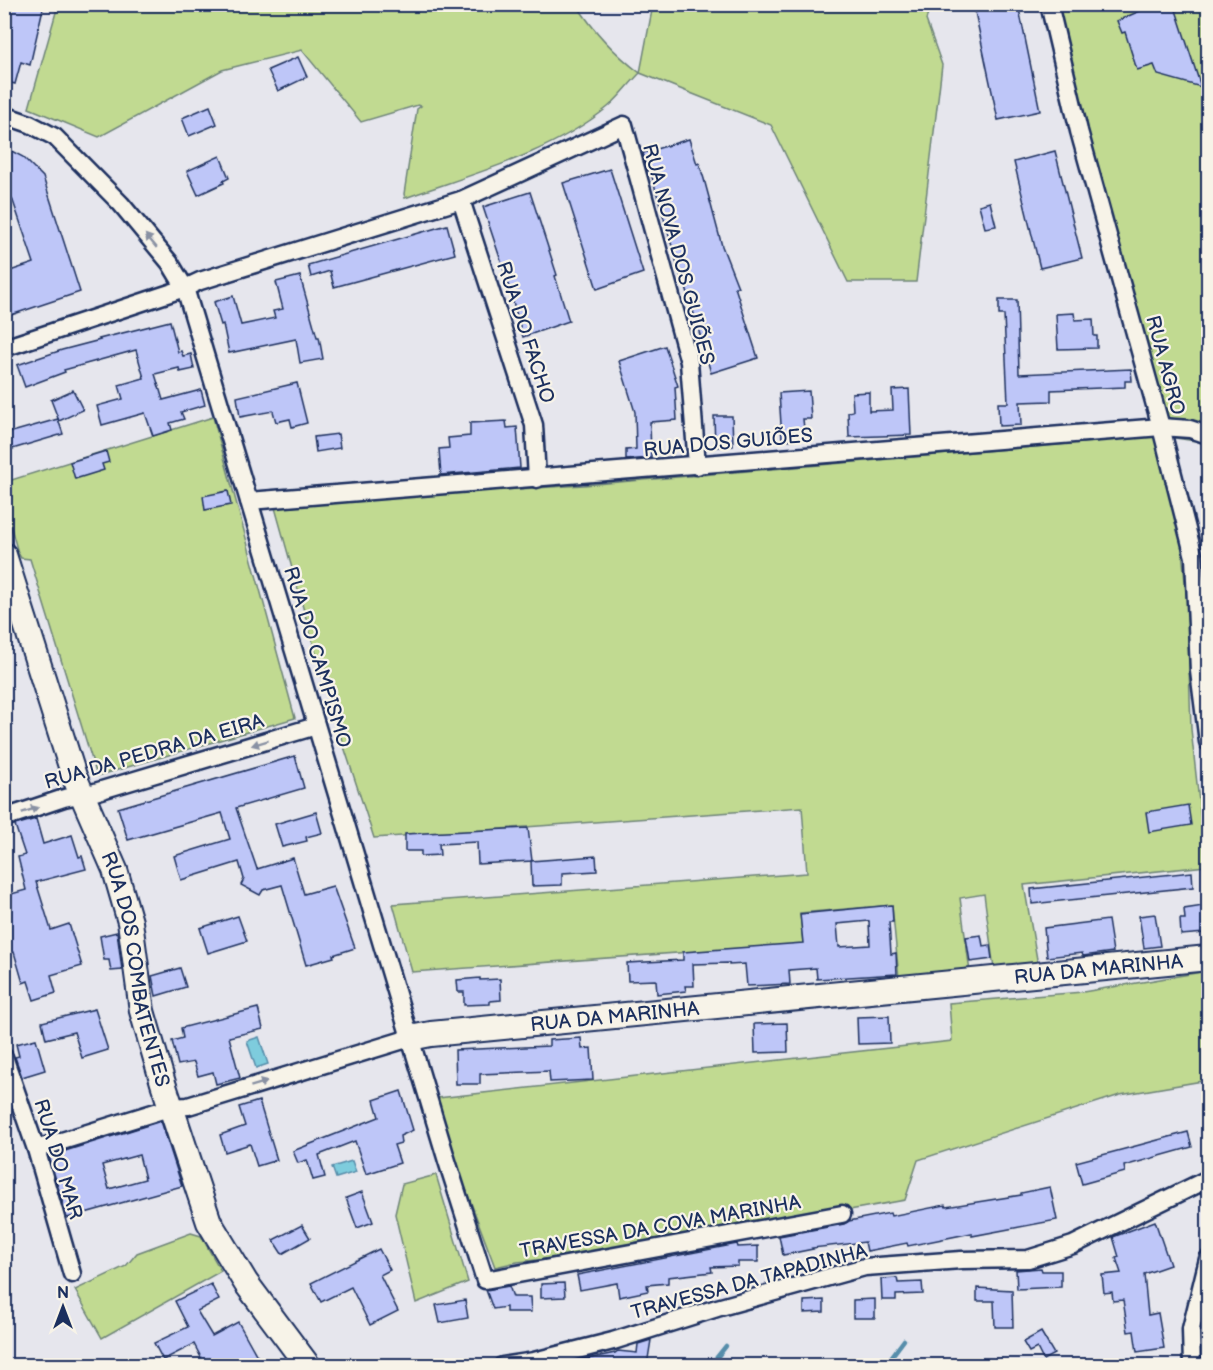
<svg xmlns="http://www.w3.org/2000/svg" width="1213" height="1370" font-family="'Balsamiq Sans',sans-serif">
<rect width="100%" height="100%" fill="#e6e6ed"/>
<filter id="ink" filterUnits="userSpaceOnUse"><feTurbulence type="fractalNoise" baseFrequency=".0167" numOctaves="2"/><feDisplacementMap in="SourceGraphic" scale="12" xChannelSelector="R" yChannelSelector="G"/><feConvolveMatrix kernelMatrix="1 2 1 2 8 2 1 2 1" color-interpolation-filters="sRGB"/></filter>
<g filter="url(#ink)">
<g fill="#c1da91" stroke="#6e8478" stroke-width="1.5">
<path d="M58 5H577C594 32 614 53 640 73L653 5H930L926 20 942 65 916 282H848L771 125 640 73C629 84 620 97 608 107 550 154 475 173 405 198L404 194 417 109 421 106 418 105 361 122 302 50 222 70 99 137 29 108Z"/>
<polygon points="1054,5 1208,5 1208,443 1162,436 1166,476 1181,540 1187,603 1191,729 1206,866 1024,885 1038,965 994,969 984,894 960,898 970,972 899,978 892,905 800,913 803,944 412,972 393,904 807,873 802,807 374,838 330,704 274,504 584,485 1161,436"/>
<polygon points="213,417 295,718 97,776 30,559 21,558 18,553 5,506 5,482"/>
<polygon points="1208,971 1208,1080 1120,1095 918,1160 905,1200 617,1252 517,1262 495,1267 453,1155 438,1098 952,1041 949,1003 1083,992"/>
<polygon points="436,1175 468,1282 416,1303 395,1214 402,1184"/>
<polygon points="191,1233 201,1236 221,1271 102,1338 75,1290 126,1266 137,1253"/>
</g>
<g fill="#7eccdd" stroke="#568daa" stroke-width="1.5">
<polygon points="259,1037 268,1064 256,1068 247,1041"/>
<polygon points="352,1161 356,1172 336,1178 332,1167"/>
</g>
<g fill="none" stroke-linecap="round" stroke-linejoin="round">
<g stroke="#568daa" stroke-width="4.5">
<polyline points="710,1366 726,1346"/>
<polyline points="880,1366 886,1364 904,1340"/>
</g>
</g>
<g fill="#bec6f8" stroke="#1b2f5e" stroke-width="1.5" fill-rule="evenodd">
<polygon points="6,4 44,4 30,65 21,62 15,84 4,81"/>
<polygon points="1011,4 1018,4 1040,111 998,120 975,12"/>
<polygon points="1140,4 1174,4 1201,87 1158,75 1154,65 1137,70 1125,32 1122,33 1117,21 1142,10"/>
<polygon points="298,57 307,77 278,91 268,70"/>
<polygon points="210,106 217,124 189,136 182,118"/>
<polygon points="689,139 697,164 699,163 704,179 722,246 738,287 735,287 758,358 711,373 685,283 683,284 678,267 650,170 648,171 643,153"/>
<polygon points="4,147 23,157 43,177 80,292 8,316 4,304 4,273 34,263 13,201 9,192 4,187"/>
<polygon points="1055,151 1082,258 1040,268 1014,162"/>
<polygon points="220,156 229,178 223,181 224,183 198,195 187,171"/>
<polygon points="610,169 643,273 597,289 563,183"/>
<polygon points="530,192 557,275 555,276 569,321 523,337 504,270 483,207"/>
<polygon points="990,202 996,226 985,228 979,205"/>
<polygon points="447,225 455,254 334,287 330,271 311,277 308,265"/>
<polygon points="300,276 317,337 319,337 323,359 300,363 296,339 229,353 223,324 221,325 214,302 233,296 241,325 275,318 273,311 283,309 276,282"/>
<polygon points="999,300 1017,300 1019,374 1131,369 1132,381 1125,381 1125,387 1051,390 1051,401 1020,402 1021,425 999,426 998,403 1008,403 1004,315 999,315"/>
<polygon points="1074,313 1075,320 1093,319 1094,336 1097,336 1097,348 1058,349 1056,314"/>
<polygon points="170,321 178,352 181,351 183,356 191,354 194,369 180,372 179,368 155,374 163,400 201,390 205,405 181,412 184,419 170,423 172,430 153,436 145,413 102,425 97,406 123,399 119,385 144,378 136,350 64,370 65,372 25,387 17,365 62,350 100,340 99,339"/>
<polygon points="665,346 678,386 675,387 677,420 650,422 651,458 626,460 626,450 636,449 635,412 619,361"/>
<polygon points="297,383 307,423 292,427 290,419 276,422 273,411 240,417 237,397"/>
<polygon points="909,389 911,435 849,437 848,412 853,411 852,393 869,392 869,411 893,410 892,390"/>
<polygon points="73,390 83,410 59,421 51,400"/>
<polygon points="809,391 811,419 803,419 805,439 782,440 779,393"/>
<polygon points="714,416 732,416 733,446 715,447"/>
<polygon points="58,419 63,434 9,450 5,434"/>
<polygon points="506,421 507,428 517,427 520,468 441,475 439,449 449,448 448,438 470,436 470,423"/>
<polygon points="338,434 340,448 316,452 314,437"/>
<polygon points="106,451 109,462 102,464 104,470 75,479 70,462"/>
<polygon points="228,491 231,505 205,510 203,496"/>
<polygon points="295,756 304,788 236,808 257,869 293,858 304,894 333,886 355,948 333,955 334,957 306,965 282,885 263,890 260,895 241,885 244,879 239,862 181,880 174,856 230,839 222,813 128,840 118,808"/>
<polygon points="1188,805 1191,825 1149,832 1146,812"/>
<polygon points="316,812 322,833 306,837 307,841 282,847 275,824"/>
<polygon points="36,819 43,844 72,835 79,857 82,856 86,869 36,882 51,930 69,924 82,966 51,975 56,993 34,1000 28,981 23,983 14,952 4,954 4,896 26,890 18,857 25,855 15,825"/>
<polygon points="528,828 532,861 478,864 477,842 439,844 440,855 421,856 421,851 405,851 405,834"/>
<polygon points="596,856 597,871 562,873 562,885 532,886 531,861"/>
<polygon points="1192,872 1193,887 1032,904 1031,889"/>
<path d="M892 905 893 922H889L891 954 896 953 897 974 817 979 816 968 789 970 790 984 747 986 745 964 729 965V963L693 964 694 986H685L686 991 657 994 656 980 628 981 627 963 683 960V952L803 943 800 914ZM869 921 870 945 839 947 837 924Z"/>
<polygon points="1203,906 1205,933 1181,935 1180,919 1185,919 1184,909"/>
<polygon points="1155,914 1160,946 1144,948 1139,916"/>
<polygon points="238,916 247,941 208,953 200,928"/>
<polygon points="1108,920 1113,952 1083,956 1082,953 1047,957 1044,928"/>
<polygon points="117,932 122,970 111,971 109,960 104,960 100,936"/>
<polygon points="981,935 983,946 990,945 992,959 970,962 966,937"/>
<polygon points="180,968 186,987 156,996 152,976"/>
<polygon points="480,978 480,980 500,979 501,1000 490,1001 490,1004 464,1005 464,992 458,992 457,980"/>
<polygon points="258,1008 263,1029 229,1037 240,1078 216,1084 213,1072 198,1076 194,1062 178,1065 172,1041 183,1038 181,1028"/>
<polygon points="95,1009 108,1050 82,1058 74,1032 46,1039 42,1022"/>
<polygon points="889,1016 890,1043 858,1044 857,1017"/>
<polygon points="787,1023 788,1052 755,1053 754,1024"/>
<polygon points="581,1038 582,1049 591,1048 593,1080 550,1082 549,1071 480,1074 480,1084 456,1084 455,1050 549,1046 549,1040"/>
<polygon points="36,1039 45,1070 22,1077 15,1057 19,1056 16,1044"/>
<polygon points="401,1091 413,1130 400,1136 401,1143 394,1145 400,1163 366,1174 355,1141 319,1155 325,1177 313,1180 307,1160 298,1163 293,1151 379,1117 374,1100"/>
<polygon points="259,1101 277,1160 257,1166 250,1144 225,1152 220,1135 245,1126 239,1107"/>
<path d="M161 1121 182 1186 67 1218 49 1156ZM139 1155 145 1179 109 1189 102 1165Z"/>
<polygon points="1188,1132 1192,1147 1124,1166 1125,1172 1082,1184 1076,1162"/>
<polygon points="1050,1187 1057,1220 972,1236 972,1233 908,1246 907,1243 867,1251 865,1242 812,1248 813,1249 783,1255 779,1236 844,1224 849,1221 890,1213 891,1216 945,1205 946,1207 1021,1195 1021,1193"/>
<polygon points="362,1192 373,1222 357,1228 346,1198"/>
<polygon points="1155,1221 1170,1265 1144,1274 1148,1315 1158,1313 1164,1348 1137,1352 1134,1331 1128,1332 1123,1300 1113,1301 1112,1292 1104,1293 1102,1275 1121,1273 1116,1258 1119,1257 1113,1237"/>
<polygon points="302,1225 310,1238 282,1254 273,1240"/>
<polygon points="737,1244 738,1247 758,1246 758,1262 738,1262 738,1266 711,1267 712,1272 668,1277 668,1283 647,1285 648,1291 619,1297 617,1283 580,1290 577,1275"/>
<polygon points="379,1249 390,1270 380,1275 398,1311 370,1325 351,1287 321,1302 311,1283"/>
<polygon points="1041,1268 1042,1271 1061,1271 1061,1287 1017,1289 1016,1270"/>
<polygon points="897,1278 898,1283 922,1282 923,1294 896,1295 896,1300 882,1300 881,1279"/>
<polygon points="564,1283 565,1297 541,1298 541,1284"/>
<polygon points="211,1284 219,1300 197,1311 212,1336 238,1322 262,1365 205,1365 194,1344 163,1360 154,1343 188,1327 175,1301"/>
<polygon points="509,1286 513,1297 530,1297 531,1312 506,1312 506,1307 493,1309 486,1290"/>
<polygon points="977,1288 1012,1290 1013,1327 995,1327 994,1301 977,1301"/>
<polygon points="875,1299 875,1318 853,1318 853,1300"/>
<polygon points="465,1300 468,1318 440,1323 436,1305"/>
<polygon points="824,1300 824,1312 804,1313 804,1301"/>
<polygon points="1041,1332 1054,1354 1043,1360 1037,1348 1029,1352 1023,1342"/>
<polygon points="651,1340 647,1365 578,1365 578,1361 615,1353 618,1351 637,1353 638,1344"/>
</g>
<g fill="none" stroke-linecap="round" stroke-linejoin="round">
<defs>
<g id="street">
<polyline points="1049,4 1079,131 1161,427 1194,557 1199,671 1208,742"/>
<polyline points="4,115 30,124 55,137 121,204 170,263 185,288 447,1161 485,1280 842,1214"/>
<polyline points="461,200 534,425 537,479"/>
<polyline points="4,348 185,288 200,281 461,200 624,125 689,362 697,466"/>
<polyline points="249,501 1161,427 1190,429 1208,435"/>
<polyline points="4,818 64,798 95,792 316,726"/>
<polyline points="4,1057 36,1149 72,1274"/>
<polyline points="36,1149 172,1107 188,1106 410,1038"/>
<polyline points="502,1366 534,1361 613,1341 717,1308 865,1267 961,1260 1028,1259 1073,1245 1208,1179"/>
<polyline points="1192,1366 1191,1329 1208,1259"/>
</g>
<g id="secondary">
<path id="s1" d="M4 555 74 776 115 870 130 922 142 1011 163 1083 209 1222 246 1283 308 1366"/>
<path id="s2" d="M410 1038 431 1034 1208 958"/>
</g>
</defs>
<use href="#street" stroke="#1b2f5e" stroke-width="21"/>
<use href="#secondary" stroke="#1b2f5e" stroke-width="28"/>
<use href="#street" stroke="#f7f3e8" stroke-width="16"/>
<use href="#secondary" stroke="#f7f3e8" stroke-width="24"/>
</g>
<defs><path id="oneway-solid" d="M-6-.8H1V-3.2L6.5 0L1 3.2V.8H-6Z" transform="scale(1.5)"/></defs>
<g fill="#8991a3">
<use href="#oneway-solid" transform="translate(151 241) rotate(-130)"/>
<use href="#oneway-solid" transform="translate(260 743) rotate(163)"/>
<use href="#oneway-solid" transform="translate(30 810) rotate(-18)"/>
<use href="#oneway-solid" transform="translate(259 1084) rotate(-17)"/>
</g>
</g>
<g text-anchor="middle" stroke-width="4.5" stroke-linejoin="round" paint-order="stroke">
<g font-size="20" fill="#1b2f5e" stroke="#f7f3e8">
<text transform="translate(679 254) rotate(75)" y="7">RUA NOVA DOS GUIÕES</text>
<text transform="translate(526 332) rotate(72)" y="7">RUA DO FACHO</text>
<text transform="translate(1166 365) rotate(75)" y="7">RUA AGRO</text>
<text transform="translate(728 442) rotate(-5)" y="7">RUA DOS GUIÕES</text>
<text transform="translate(318 657) rotate(73)" y="7">RUA DO CAMPISMO</text>
<text transform="translate(154 751) rotate(-16)" y="7">RUA DA PEDRA DA EIRA</text>
<text dy="7" stroke="none"><textPath href="#s2" startOffset="692">RUA DA MARINHA</textPath></text>
<text dy="7" stroke="none"><textPath href="#s1" startOffset="436">RUA DOS COMBATENTES</textPath></text>
<text dy="7" stroke="none"><textPath href="#s2" startOffset="206">RUA DA MARINHA</textPath></text>
<text transform="translate(59 1159) rotate(73)" y="7">RUA DO MAR</text>
<text transform="translate(660 1226) rotate(-10)" y="7">TRAVESSA DA COVA MARINHA</text>
<text transform="translate(749 1281) rotate(-15)" y="7">TRAVESSA DA TAPADINHA</text>
</g>
</g>
<rect width="1213" height="1370" fill="none" stroke="#f7f3e8" stroke-width="24"/>
<rect x="12" y="12" width="1189" height="1346" fill="none" stroke="#1b2f5e" stroke-width="2" filter="url(#ink)"/>
<g transform="translate(63 1307)" stroke="#f7f3e8" stroke-width="4.5" paint-order="stroke">
<path d="M0-4.5L10 22L0 15L-10 22Z" fill="#1b2f5e"/>
<text y="-9" font-size="16" font-weight="bold" text-anchor="middle" fill="#1b2f5e">N</text>
</g>
</svg>
